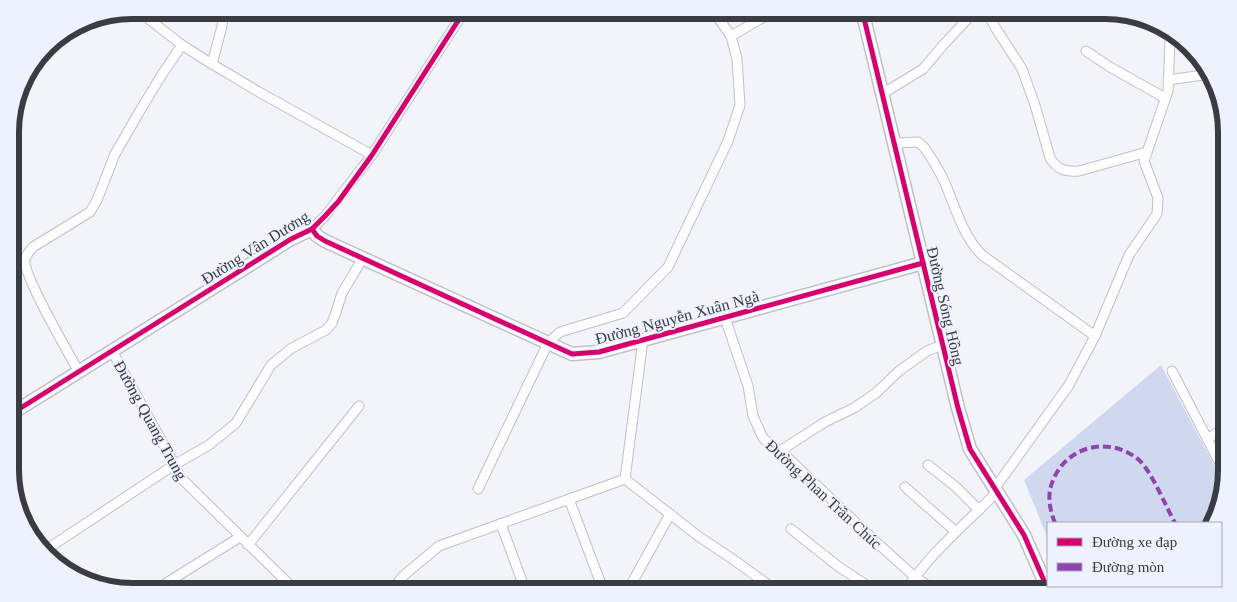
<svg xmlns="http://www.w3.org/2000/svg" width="1237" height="602" font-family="'Times New Roman',serif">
<rect width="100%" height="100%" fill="#f2f4fa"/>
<g fill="#d0d8ef">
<polygon points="1161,365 1224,484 1215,523 1048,523 1048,539 1024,480"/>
<polygon points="1068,586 1131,586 1113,592 1070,592"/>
</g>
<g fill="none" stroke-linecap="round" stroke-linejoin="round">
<defs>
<g id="street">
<polyline points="137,10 182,45 212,64 259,92 372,155"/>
<path d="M986 10 995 27 1022 69 1035 105 1050 158C1058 170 1065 172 1079 171L1147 152"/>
<polyline points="731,36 776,10"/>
<polyline points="1086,51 1110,67 1165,98"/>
<polyline points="212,64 222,26 224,10"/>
<polyline points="1168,80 1210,74"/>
<polyline points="882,94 923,69 945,43 976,10"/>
<path d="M894 143 918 142 923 146C931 157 939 170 945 183 955 207 963 236 982 255L1095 336"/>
<polyline points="312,229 325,216 372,155 465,10"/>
<path d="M1223 300C1220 308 1219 314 1227 320"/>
<polyline points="725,318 748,386 753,416 763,438 772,446 786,456 875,541 915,577 937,592"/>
<polyline points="112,351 172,460 179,476 297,592"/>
<polyline points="1172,371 1226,475"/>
<path d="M79 372C69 354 23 275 25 260 26 254 30 251 33 247L90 212 97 200 115 154 138 114 161 76 182 45"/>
<polyline points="1207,439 1227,426"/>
<polyline points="780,451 825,422 854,408 876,393 899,371 927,351 942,345"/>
<polyline points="928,465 956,487 979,510"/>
<polyline points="625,479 698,536 734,560 778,592"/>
<polyline points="625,479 643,340"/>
<polyline points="905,487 956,532"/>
<polyline points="995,488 1069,385 1095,336 1129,255 1157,214 1158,198 1144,161 1168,91 1170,40 1171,33"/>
<polyline points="478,489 548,343 560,332 623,313 668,267 728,141 740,105 737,59 731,36 719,19 710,10"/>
<polyline points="569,499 604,592"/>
<polyline points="501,524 526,592"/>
<polyline points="791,529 839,567 877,592"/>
<polyline points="248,545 359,406"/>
<polyline points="44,551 174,465 209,445 236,423 271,365 292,348 326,330 332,323 335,315 342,293 363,258"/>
<polyline points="152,592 240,537"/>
<polyline points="390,592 403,576 439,546 625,479"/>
<polyline points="627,592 670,514"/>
<path d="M905 592C929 553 966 524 997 492"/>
</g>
<g id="secondary">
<polyline points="862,10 958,408 970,449 1024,535 1049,592"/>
<polyline points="11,414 291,239 312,229 317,236 325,241 572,354 599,352 923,263"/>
</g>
</defs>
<use href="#street" stroke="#bfc1c7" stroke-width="11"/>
<use href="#secondary" stroke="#bfc1c7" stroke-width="15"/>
<use href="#street" stroke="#fdfdfe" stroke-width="9"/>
<use href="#secondary" stroke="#fdfdfe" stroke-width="12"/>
<g stroke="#8e44ad" stroke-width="4" stroke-dasharray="8 4" stroke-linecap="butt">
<path d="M1055 523C1051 513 1048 501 1050 490 1059 448 1107 433 1139 460 1152 472 1166 507 1175 523"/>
<polyline points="1088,586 1091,592"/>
</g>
<defs>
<g id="cycleway">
<polyline points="862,10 958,408 970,449 1024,535 1049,592"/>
<polyline points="312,229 317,236 325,241 572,354 599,352 923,263"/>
<polyline points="11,414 291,239 312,229 325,216 338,202 372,155 465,10"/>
</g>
</defs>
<use href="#cycleway" stroke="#eef2fe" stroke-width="8"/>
<use href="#cycleway" stroke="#d6006c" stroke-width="5"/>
</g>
<g text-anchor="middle" stroke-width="4" stroke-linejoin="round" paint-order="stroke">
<g font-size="16" fill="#3a3c44" stroke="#eef2fe">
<text transform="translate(255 247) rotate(-32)" y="6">Đường Vân Dương</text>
<text transform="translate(946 306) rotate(77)" y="6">Đường Sóng Hồng</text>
<text transform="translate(677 317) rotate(-15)" y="6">Đường Nguyễn Xuân Ngà</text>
<text transform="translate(151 420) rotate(61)" y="6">Đường Quang Trung</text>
<text transform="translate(824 494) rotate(43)" y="6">Đường Phan Trần Chúc</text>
</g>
</g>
<path d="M0 0H1237V602H0ZM132 19H1105A113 113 0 0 1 1218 132V470A113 113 0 0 1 1105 583H132A113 113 0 0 1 19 470V132A113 113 0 0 1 132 19Z" fill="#eef2fe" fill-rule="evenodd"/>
<path fill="none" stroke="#3a3c44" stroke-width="6" d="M132 19H1105A113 113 0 0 1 1218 132V470A113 113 0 0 1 1105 583H132A113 113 0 0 1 19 470V132A113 113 0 0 1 132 19Z"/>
<rect x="1047" y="522" width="175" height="65" fill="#eef2fe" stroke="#a6a9b4"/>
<rect x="1057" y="538" width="25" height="8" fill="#d6006c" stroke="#a6a9b4"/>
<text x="1092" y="547" font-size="15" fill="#3a3c44">Đường xe đạp</text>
<rect x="1057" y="563" width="25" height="8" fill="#8e44ad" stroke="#a6a9b4"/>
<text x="1092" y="572" font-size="15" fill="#3a3c44">Đường mòn</text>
</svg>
